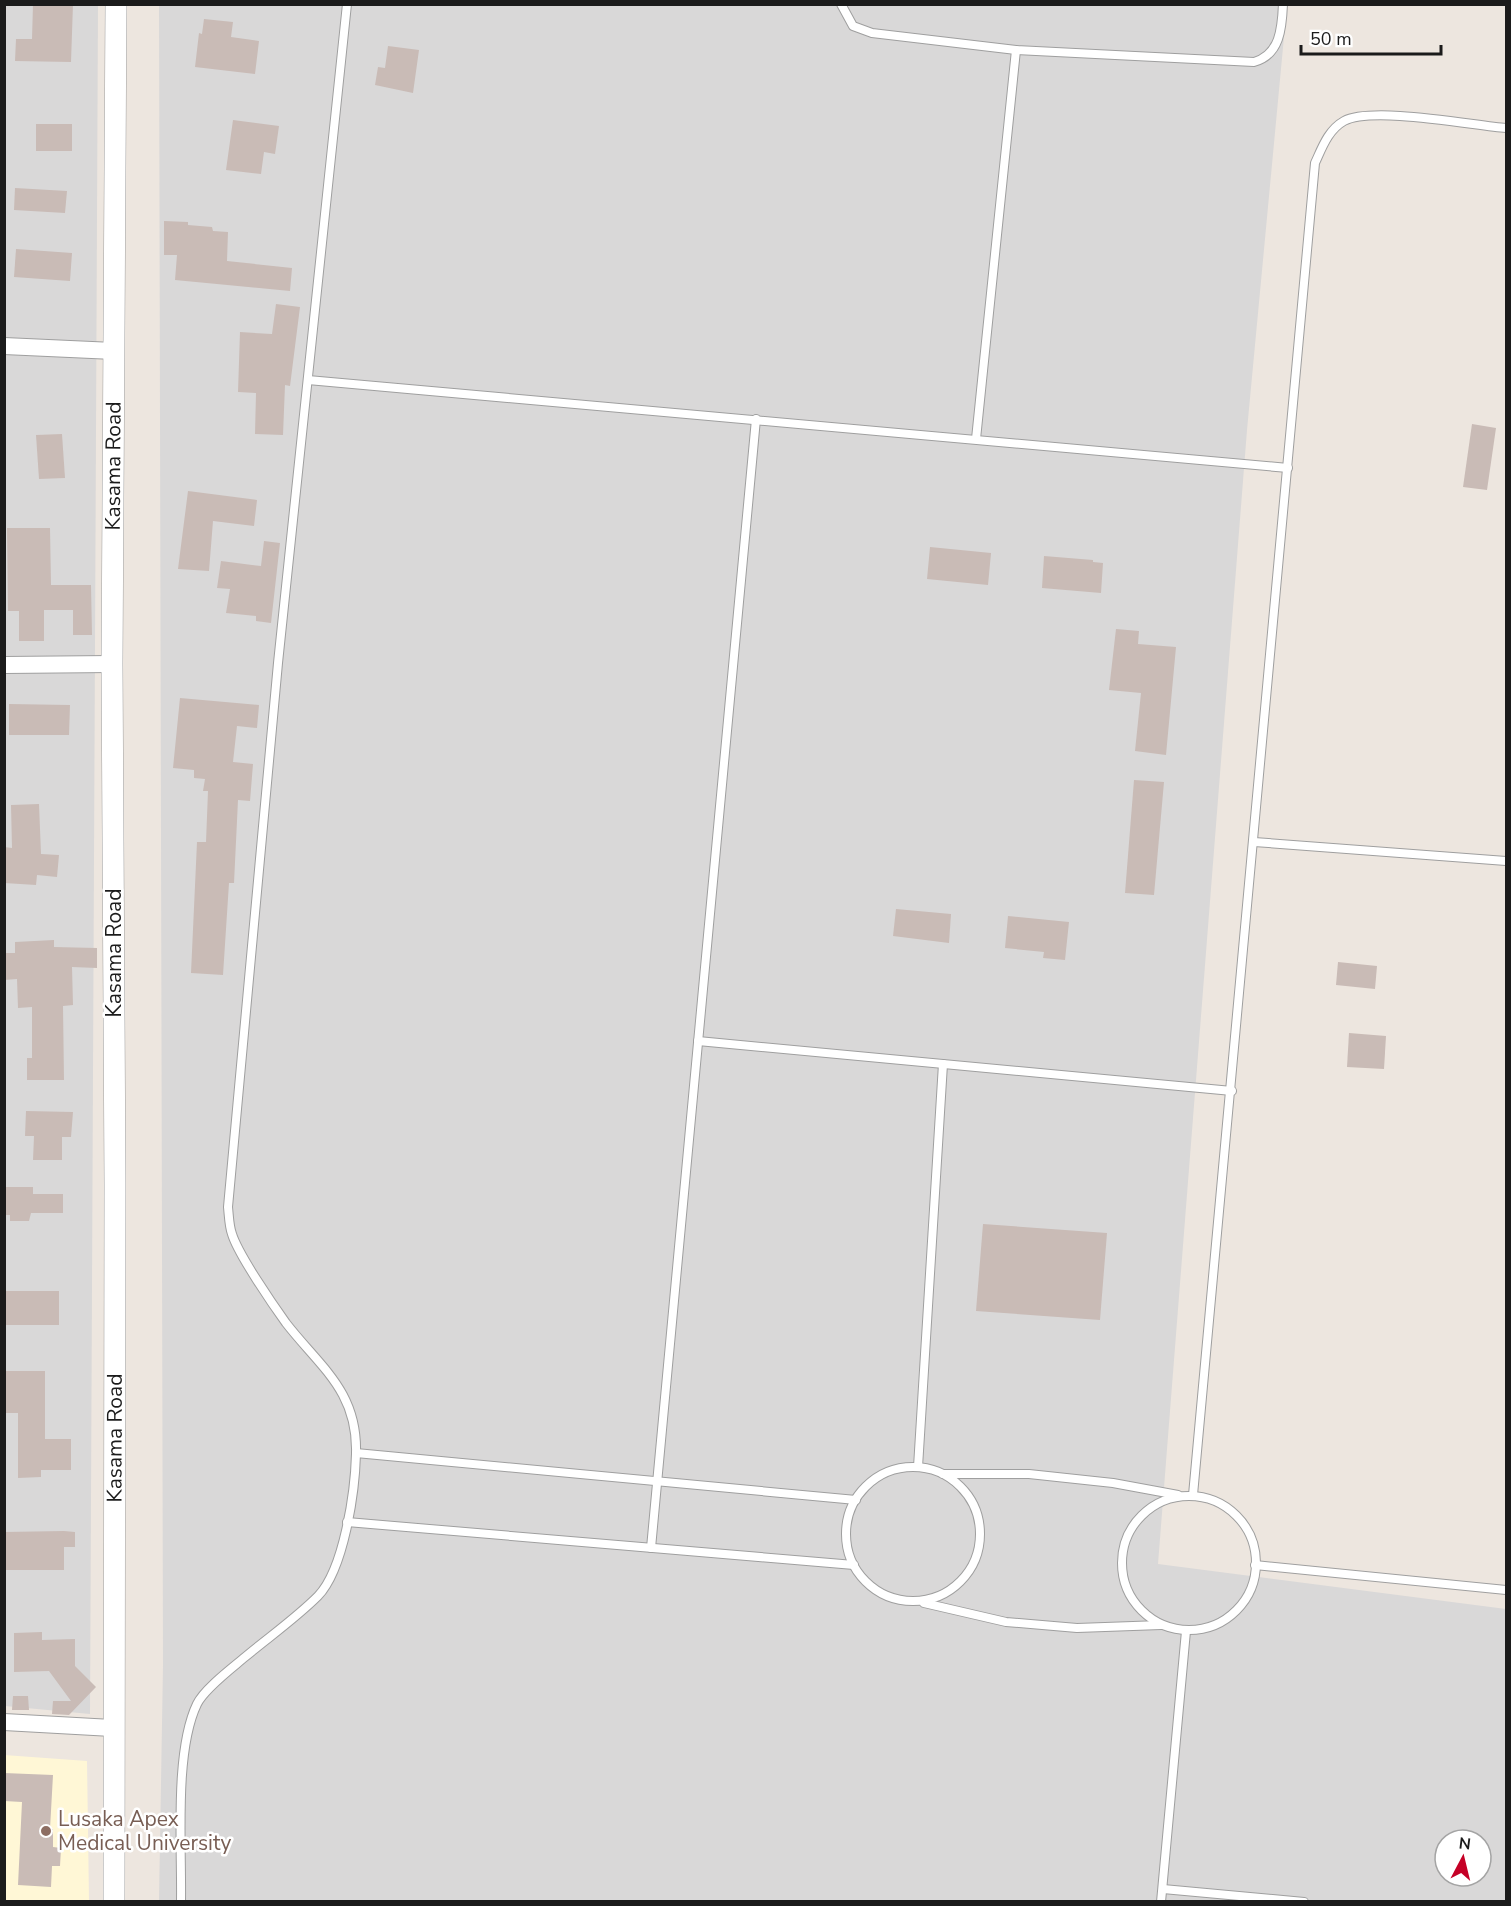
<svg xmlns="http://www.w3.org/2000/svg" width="1511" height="1906" font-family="'Nunito Sans',sans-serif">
<rect width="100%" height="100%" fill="#ede6df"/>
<g fill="#d9d8d8" fill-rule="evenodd">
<polygon points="4,5 98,5 90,1714 5,1706"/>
<path d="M159 5H1287L1247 430 1158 1564 1506 1609V1901H159L163 1665ZM1445 1840H1481V1876H1445Z"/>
</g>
<polygon fill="#fff7d6" points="4,1755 87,1761 89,1901 5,1901"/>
<g fill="#c9bbb6">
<polygon points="33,4 73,4 71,62 15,61 16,39 32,39"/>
<polygon points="204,19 233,22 231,37 259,41 255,74 195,67 199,33 202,34"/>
<polygon points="388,46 419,50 413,93 375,85 378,67 385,68"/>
<polygon points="233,120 279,126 275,154 264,152 261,174 226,170"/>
<rect x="36" y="124" width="36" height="27"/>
<polygon points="15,188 67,191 65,213 14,210"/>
<polygon points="164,221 188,222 188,225 212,227 213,231 228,232 227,261 292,268 290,291 175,280 177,255 164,255"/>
<polygon points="16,249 72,253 70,281 14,277"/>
<polygon points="276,304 300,307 290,386 285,385 283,435 255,434 256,393 238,392 240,332 272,334"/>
<polygon points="1472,424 1496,428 1487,490 1463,487"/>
<polygon points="62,434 65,478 39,479 36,435"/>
<polygon points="188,491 257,500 254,526 213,521 209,571 178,569"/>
<polygon points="7,528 50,528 51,585 91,585 92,635 73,635 73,610 44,610 44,641 19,641 19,611 8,611"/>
<polygon points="264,541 280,543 271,623 256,621 256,616 226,613 230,589 217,588 221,561 261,566"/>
<polygon points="930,547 991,553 988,585 927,579"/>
<polygon points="1044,556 1093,560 1093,562 1103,563 1101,593 1042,588"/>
<polygon points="1116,629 1139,631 1138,644 1176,647 1166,755 1135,751 1141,693 1109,690"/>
<polygon points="180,698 259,705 257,728 237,726 233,762 253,764 250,801 238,800 234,883 229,883 223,975 191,973 197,842 206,842 208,791 203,791 205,779 194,778 194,770 173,768"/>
<polygon points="9,704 70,705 69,735 9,735"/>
<polygon points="1134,780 1164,782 1154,895 1125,893"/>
<polygon points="39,804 41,854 59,855 57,877 37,875 36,885 4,883 4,847 12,848 11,805"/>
<polygon points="896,909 951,914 949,943 893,936"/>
<polygon points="1008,916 1069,922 1065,960 1043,958 1044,952 1005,948"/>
<polygon points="54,940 54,947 97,948 97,968 72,967 73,1005 63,1006 64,1080 27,1080 27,1058 32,1058 32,1007 18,1008 17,979 4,980 4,953 15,953 15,942"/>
<polygon points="1338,962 1377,966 1375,989 1336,985"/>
<polygon points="1349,1033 1386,1036 1384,1069 1347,1067"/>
<polygon points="26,1111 73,1112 71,1137 62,1137 62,1160 33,1160 34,1136 25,1136"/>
<polygon points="4,1187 33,1187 33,1194 63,1194 63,1213 31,1213 29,1221 10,1221 10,1215 4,1215"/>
<polygon points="983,1224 1107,1233 1100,1320 976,1311"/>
<rect x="4" y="1291" width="55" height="34"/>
<polygon points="4,1371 45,1371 45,1439 71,1439 71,1470 41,1470 41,1477 18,1478 18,1413 4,1413"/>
<polygon points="64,1531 75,1532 75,1547 64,1547 64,1570 4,1570 4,1532"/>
<polygon points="42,1632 42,1640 75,1639 75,1666 96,1687 69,1715 52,1714 53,1701 71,1701 49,1671 14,1672 14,1633"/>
<polygon points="13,1696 28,1696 29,1710 12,1710"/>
<polygon points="4,1773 53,1775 50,1829 53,1829 53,1847 61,1848 60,1866 52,1866 51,1887 18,1885 22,1802 4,1801"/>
</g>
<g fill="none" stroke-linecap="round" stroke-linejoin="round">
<defs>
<g id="service">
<path d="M841 4 853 26 872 33 1016 50 1254 62C1280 55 1282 28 1283 4"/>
<polyline points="308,380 1288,468"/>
<polyline points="976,439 1016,50"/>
<polyline points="1254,842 1506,861"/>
<polyline points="698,1041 1232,1091"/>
<polyline points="356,1453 856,1500"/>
<polyline points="918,1467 943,1064"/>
<circle cx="913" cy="1534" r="67"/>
<polyline points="943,1474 1029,1474 1113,1483 1178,1495"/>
<path d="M1193 1495 1315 163C1322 148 1328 130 1344 121 1372 106 1471 125 1506 128"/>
<circle cx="1189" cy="1563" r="67"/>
<polyline points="347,1522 854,1565"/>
<polyline points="651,1548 756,419"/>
<polyline points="1255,1565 1506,1590"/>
<polyline points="924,1603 1006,1622 1077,1628 1161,1625"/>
<polyline points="1163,1889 1304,1902"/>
<path d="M181 1902C182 1847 174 1752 197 1704 204 1689 232 1668 245 1657 269 1637 296 1618 318 1596 344 1569 355 1492 356 1454 358 1391 320 1367 286 1323 273 1305 238 1254 232 1234 229 1226 229 1216 228 1207L278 663 347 4"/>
<polyline points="1161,1902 1186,1631"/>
</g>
<g id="minor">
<polyline points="4,346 114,351"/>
<polyline points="4,665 112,664"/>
<polyline points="4,1722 112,1728"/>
</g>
<g id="tertiary">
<path id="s1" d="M114 1902 115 1184 112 664 116 4"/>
</g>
</defs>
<use href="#service" stroke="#9f9f9f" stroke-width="10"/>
<use href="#minor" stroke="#9f9f9f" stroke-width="18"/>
<use href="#tertiary" stroke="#9f9f9f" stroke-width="22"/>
<use href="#service" stroke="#fff" stroke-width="8"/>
<use href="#minor" stroke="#fff" stroke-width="16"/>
<use href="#tertiary" stroke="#fff" stroke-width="21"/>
</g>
<circle fill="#8d6e63" stroke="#fff" stroke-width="2" cx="46" cy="1831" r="6"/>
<g text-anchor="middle" stroke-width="5" stroke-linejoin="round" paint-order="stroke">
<g font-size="21" fill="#1b1b1b" stroke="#fff">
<text dy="7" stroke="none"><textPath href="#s1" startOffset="1436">Kasama Road</textPath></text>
<text transform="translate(114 953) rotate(-90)" y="7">Kasama Road</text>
<text dy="7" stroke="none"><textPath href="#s1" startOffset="464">Kasama Road</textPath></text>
</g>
<g font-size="21" fill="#785e54" stroke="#fff" text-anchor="start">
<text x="58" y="1826">Lusaka Apex<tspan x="58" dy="24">Medical University</tspan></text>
</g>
</g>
<rect width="1511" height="1906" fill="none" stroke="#1b1b1b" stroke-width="12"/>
<g transform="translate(1463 1858) rotate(7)"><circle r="28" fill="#ffffff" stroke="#a4a4a4" stroke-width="1.5"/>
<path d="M0-4.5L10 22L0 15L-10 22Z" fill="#c50026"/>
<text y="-9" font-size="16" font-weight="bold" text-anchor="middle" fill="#1b1b1b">N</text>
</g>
<path d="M1301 45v9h140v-9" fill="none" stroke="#1b1b1b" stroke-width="3"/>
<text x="1310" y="45" font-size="18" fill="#1b1b1b" stroke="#ffffff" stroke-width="4.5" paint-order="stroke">50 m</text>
</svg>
